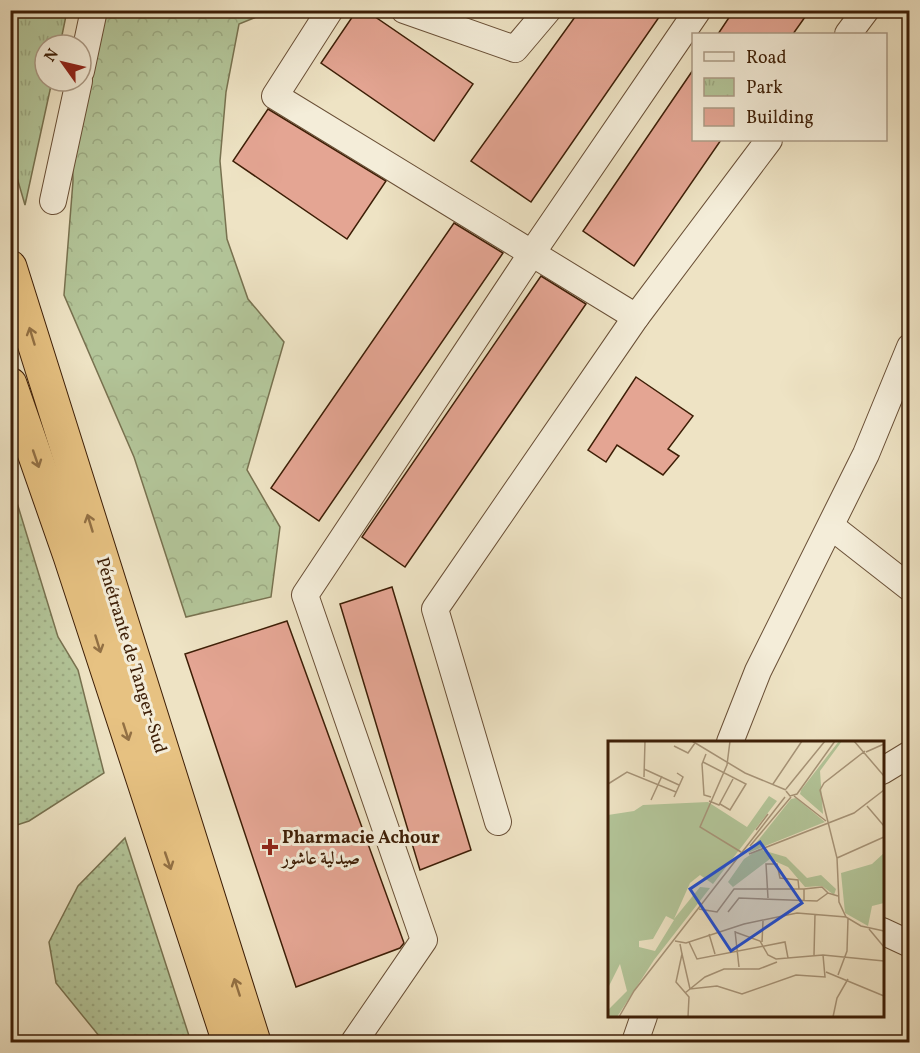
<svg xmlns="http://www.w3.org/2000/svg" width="920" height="1053" font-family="Vollkorn,Amiri,serif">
<defs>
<pattern id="grass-dots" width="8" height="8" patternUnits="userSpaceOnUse" patternTransform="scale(1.5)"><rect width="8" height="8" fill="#b3c599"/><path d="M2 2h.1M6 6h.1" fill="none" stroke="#9ba982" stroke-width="1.8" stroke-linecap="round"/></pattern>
<pattern id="forest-crowns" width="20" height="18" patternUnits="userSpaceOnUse" patternTransform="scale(1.5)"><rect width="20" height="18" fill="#b3c599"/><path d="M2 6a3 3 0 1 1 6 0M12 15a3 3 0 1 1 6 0" fill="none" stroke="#9ba982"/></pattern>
<pattern id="park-tufts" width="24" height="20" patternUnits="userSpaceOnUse" patternTransform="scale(1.5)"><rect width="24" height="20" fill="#b3c599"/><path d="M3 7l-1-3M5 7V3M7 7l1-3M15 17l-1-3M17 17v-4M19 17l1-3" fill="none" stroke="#9ba982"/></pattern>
</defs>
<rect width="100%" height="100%" fill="#eee3c4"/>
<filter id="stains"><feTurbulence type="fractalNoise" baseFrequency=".00333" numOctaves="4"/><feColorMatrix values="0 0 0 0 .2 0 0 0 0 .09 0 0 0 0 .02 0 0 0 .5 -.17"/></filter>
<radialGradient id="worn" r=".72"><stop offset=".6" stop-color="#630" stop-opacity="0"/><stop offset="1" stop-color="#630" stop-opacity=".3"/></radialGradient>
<g fill="url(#grass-dots)" stroke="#787250" stroke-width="1.5">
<polygon points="11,483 58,637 78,670 104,773 29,821 11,827"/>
<polygon points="125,838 191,1042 104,1042 56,983 49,942 78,886"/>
</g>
<polygon fill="url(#forest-crowns)" stroke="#787250" stroke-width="1.5" points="110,11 271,11 239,24 226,92 220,161 227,239 248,299 284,342 247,470 280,527 271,597 186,617 134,457 64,295 73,181 70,81 81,49"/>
<polygon fill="url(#park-tufts)" stroke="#787250" stroke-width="1.5" points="10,11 67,11 60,45 45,45 45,81 52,81 25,205 11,157"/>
<g fill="#e4a593" stroke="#3d1e06" stroke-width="1.5">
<polygon points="357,10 365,10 473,84 434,141 321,63"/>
<polygon points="580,10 664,10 531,202 471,161"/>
<polygon points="734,10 810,10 793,34 718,34"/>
<polygon points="693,70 693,140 721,140 634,266 583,231"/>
<polygon points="268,109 386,181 347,239 233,161"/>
<polygon points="454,223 503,253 319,521 271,488"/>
<polygon points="541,276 586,304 405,567 362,537"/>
<polygon points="636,377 693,416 668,449 679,456 663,475 617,445 606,462 588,450"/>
<polygon points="392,587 471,850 420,870 340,604"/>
<polygon points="287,621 404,943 400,948 296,987 185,654"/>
</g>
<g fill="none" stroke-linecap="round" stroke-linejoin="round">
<defs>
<g id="minor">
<polyline points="330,10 275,96 636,317"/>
<polyline points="404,10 515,49 548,10"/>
<polyline points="848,34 866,10"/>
<polyline points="81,71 94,10"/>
<polyline points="53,201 79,81"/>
<polyline points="832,527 910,588"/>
<polyline points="730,742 758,671 866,454 910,347"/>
<polyline points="882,771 910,754"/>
<polyline points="498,822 435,609 636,317 769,140"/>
<polyline points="882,931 910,944"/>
<polyline points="354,1042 424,940 305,595 532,253 698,10"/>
<polyline points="635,1042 644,1016"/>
</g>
<g id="highway">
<polyline points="10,267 254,1042"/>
<polyline points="10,384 70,556 229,1042"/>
</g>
</defs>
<use href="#minor" stroke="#694f36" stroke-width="28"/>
<use href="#highway" stroke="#3d1e06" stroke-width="35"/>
<use href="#minor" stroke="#f4edd9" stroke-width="26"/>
<use href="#highway" stroke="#e7c282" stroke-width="33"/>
</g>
<defs><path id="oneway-shaft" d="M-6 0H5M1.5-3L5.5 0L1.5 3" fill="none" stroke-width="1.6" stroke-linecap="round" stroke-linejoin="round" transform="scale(1.5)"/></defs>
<g stroke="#927044">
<use href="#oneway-shaft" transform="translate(32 336) rotate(-107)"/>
<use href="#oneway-shaft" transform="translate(36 459) rotate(71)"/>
<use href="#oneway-shaft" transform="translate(90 523) rotate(-107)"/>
<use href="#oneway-shaft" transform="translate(98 644) rotate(73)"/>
<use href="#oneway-shaft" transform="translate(126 732) rotate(72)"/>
<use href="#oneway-shaft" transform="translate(168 861) rotate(71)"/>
<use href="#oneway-shaft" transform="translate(237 987) rotate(-108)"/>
</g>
<path fill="#8f2418" stroke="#f4edd9" stroke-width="2" d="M267 838h6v6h6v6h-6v6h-6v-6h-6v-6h6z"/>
<g text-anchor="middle" stroke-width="6" stroke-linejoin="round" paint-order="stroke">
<g font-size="18" fill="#3d1e06" stroke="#f4edd9">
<text transform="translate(132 655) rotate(73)" y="6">Pénétrante de Tanger-Sud</text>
</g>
<g font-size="18" font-weight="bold" fill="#3d1e06" stroke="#f4edd9" text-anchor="start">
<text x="282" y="843">Pharmacie Achour<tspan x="282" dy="21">صيدلية عاشور</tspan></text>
</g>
</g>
<g transform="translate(608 741)">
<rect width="276" height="276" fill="#eee3c4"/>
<path d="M231 0H234L212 30 215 73 192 53 193 49ZM161 55 169 60 105 143 92 134 82 142 66 178 92 146 102 147 46 219 9 276H0V269L19 250 12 223 0 247V74L26 70 35 64 100 61 139 86ZM58 175 66 179 47 210 31 206V200L45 198ZM276 112V162L264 165 260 185 237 172 233 132 264 123Z" fill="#b3c599" fill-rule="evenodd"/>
<path d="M151 108 178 116 199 137 213 134 228 148 226 154 214 145 197 146 180 126 162 118 125 146 120 141 136 118Z" fill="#b3c599"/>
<path d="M188 57 217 81 140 112 183 58Z" fill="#b3c599"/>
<path fill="none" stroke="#a79478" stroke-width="1.5" d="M84 0 137 32 178 49M122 0 119 24 92 86 133 111M246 0 276 35M66 5 80 12 87 2M258 11 276 3M98 13 94 23 96 54 103 56M95 21 138 43 122 69 112 63M36 28 71 44M36 36 37 0M0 43 19 31 68 51M165 43 194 0M178 48 217 0M178 50 182 55 189 53 227 0M186 55 218 80M66 56 75 36 69 32M43 59 54 35M101 60 111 64 125 38M259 65 276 85M148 89 160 73M142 105 183 56M141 113 246 72 276 49M229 117 276 96M196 148 214 146 220 152M160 157 158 123H169L172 137 190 139 191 148M91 168 109 171 126 148H196V159M120 171 131 157 209 160 220 152 230 155M238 176 231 161 229 117 212 49 216 42 257 10M261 188 276 206M127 190 131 226M127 191 152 200 160 214 168 218 215 214 276 220M101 193 107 213M67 200 78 202 136 183 189 172 238 176 253 185 276 190M81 201 89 218 177 201 180 217M154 201 155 180M72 203 74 213 68 241 81 256 80 276M74 213 82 248 109 245 134 253 188 234 217 236 215 214M206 214 207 173M218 231 276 255M230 234 239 210 240 178M77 252 97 236 116 228H151L169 221M11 276 26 250 177 56M225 276 229 257 240 238"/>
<path fill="#1d4ed8" fill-opacity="0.15" stroke="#1d4ed8" stroke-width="3" d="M152 101 194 162 123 210 82 148Z"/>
<rect width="276" height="276" fill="none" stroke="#3d1e06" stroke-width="3"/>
</g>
<rect width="920" height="1053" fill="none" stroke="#eee3c4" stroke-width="36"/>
<rect x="12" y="12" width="896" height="1029" fill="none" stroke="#3d1e06" stroke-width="3"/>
<rect x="18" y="18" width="884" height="1017" fill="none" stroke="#3d1e06" stroke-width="1.5"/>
<rect x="692" y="33" width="195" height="108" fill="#f4edd9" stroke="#ab9a85" stroke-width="1.5"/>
<rect x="704" y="52" width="30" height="9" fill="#f4edd9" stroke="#ab9a85" stroke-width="1.5"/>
<text x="746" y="63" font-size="18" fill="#3d1e06">Road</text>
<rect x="704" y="78" width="30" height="18" fill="url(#park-tufts)" stroke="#ab9a85" stroke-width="1.5"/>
<text x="746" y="93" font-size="18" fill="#3d1e06">Park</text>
<rect x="704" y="108" width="30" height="18" fill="#e4a593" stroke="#ab9a85" stroke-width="1.5"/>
<text x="746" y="123" font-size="18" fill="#3d1e06">Building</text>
<g transform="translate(63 63) rotate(304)"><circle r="28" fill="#f4edd9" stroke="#ab9a85" stroke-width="1.5"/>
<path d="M0-4.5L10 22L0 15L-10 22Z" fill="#8f2418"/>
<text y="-9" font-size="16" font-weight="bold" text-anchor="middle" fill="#3d1e06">N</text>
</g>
<rect width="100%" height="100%" filter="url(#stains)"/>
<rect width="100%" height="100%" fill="url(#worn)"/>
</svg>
